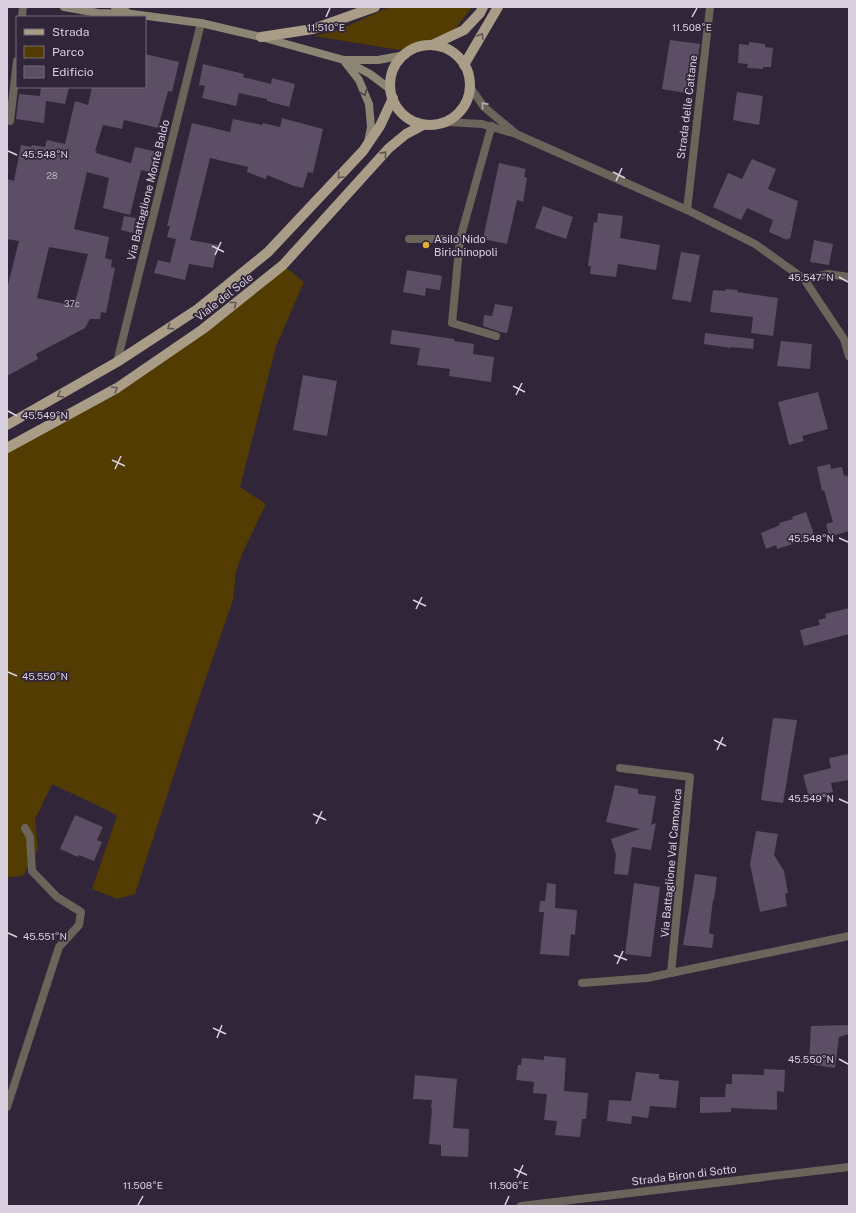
<svg xmlns="http://www.w3.org/2000/svg" width="856" height="1213" font-family="'Public Sans',sans-serif">
<rect width="100%" height="100%" fill="#312539"/>
<g fill="#533c01">
<polygon points="389,7 472,7 453,32 440,39 426,41 399,50 314,36 341,29"/>
<polygon points="283,265 304,282 276,346 240,487 266,504 242,554 236,572 233,600 199,698 135,894 117,899 92,889 117,816 105,809 52,784 35,819 38,850 23,876 7,877 7,448 117,388"/>
</g>
<g fill="#5c4f65" fill-rule="evenodd">
<polygon points="670,40 700,44 692,94 662,89"/>
<polygon points="749,42 765,44 765,47 773,48 771,67 763,67 763,69 747,68 748,64 738,63 739,44 749,45"/>
<path d="M145 54 179 62 172 92 168 91 158 128 124 120 122 129 103 125 95 151H97L96 153 131 163 135 147 158 152 153 173 141 170 130 215 103 208 109 178 87 172 74 229 109 237 105 258 112 260 111 267 115 268 106 313 101 312 100 319H90L85 328 36 354 38 359 7 376V289L19 241 7 239V179L14 181 21 145 31 147 32 145 45 147 47 140 65 144 75 101 88 105 92 87H145ZM49 247 88 254 74 306 37 298Z"/>
<polygon points="203,64 244,74 243,77 271,84 272,78 295,84 289,107 267,101 267,99 239,93 236,106 202,98 205,86 199,85"/>
<polygon points="41,87 69,87 65,104 46,101 44,123 16,119 19,94 40,96"/>
<polygon points="737,92 763,96 759,125 733,120"/>
<polygon points="282,118 323,129 313,173 308,172 303,188 294,186 267,175 266,179 260,177 247,172 248,167 210,158 190,240 218,245 213,268 189,264 185,280 154,273 158,260 170,263 176,239 167,237 170,226 167,226 192,123 230,132 233,119 262,125 263,123 280,127"/>
<polygon points="752,159 776,169 768,189 798,201 790,239 788,238 787,240 769,232 773,220 747,208 741,220 713,207 728,173 742,179"/>
<polygon points="499,163 526,169 524,177 527,178 523,202 517,200 507,244 483,239"/>
<polygon points="543,206 573,217 566,239 535,228"/>
<polygon points="598,213 623,216 620,238 660,245 656,270 618,264 616,277 590,274 591,266 588,266 594,222 597,223"/>
<polygon points="124,216 136,218 133,233 121,230"/>
<polygon points="814,240 833,244 829,265 810,262"/>
<polygon points="681,252 700,255 691,302 672,299"/>
<polygon points="407,270 442,276 440,290 426,288 425,296 403,292"/>
<polygon points="726,289 738,290 737,292 778,298 773,336 751,333 753,317 710,312 713,290 725,291"/>
<polygon points="495,304 513,307 507,333 500,332 483,326 484,315 492,316"/>
<polygon points="392,330 454,339 454,341 474,344 473,354 494,357 491,382 449,376 450,369 417,365 420,348 390,344"/>
<polygon points="705,333 754,339 753,349 731,347 731,348 704,344"/>
<polygon points="781,341 812,344 810,369 777,366"/>
<polygon points="303,375 337,381 327,436 293,430"/>
<polygon points="818,392 828,429 802,436 804,441 789,445 778,402"/>
<polygon points="830,464 831,469 842,467 844,476 847,475 849,482 849,531 829,537 826,524 833,522 824,490 822,491 817,467"/>
<polygon points="806,512 815,537 777,549 776,545 766,549 761,533 780,525 779,523 793,519 792,517"/>
<polygon points="849,608 849,634 804,646 800,630 820,625 818,620 826,618 825,614"/>
<polygon points="773,718 797,720 783,803 761,800"/>
<polygon points="849,754 849,780 831,783 833,792 809,797 803,775 831,768 829,758"/>
<polygon points="615,785 638,789 638,794 656,796 651,825 656,823 651,850 632,847 628,875 614,874 616,855 611,839 640,829 606,822"/>
<polygon points="75,815 103,827 97,840 102,842 94,861 79,855 78,857 60,849"/>
<polygon points="756,831 778,834 774,855 784,871 788,893 785,894 787,906 760,912 750,864"/>
<polygon points="695,874 717,877 714,900 713,900 709,933 714,935 712,948 683,945"/>
<polygon points="547,883 556,884 555,908 577,910 575,935 571,934 569,956 540,954 544,912 539,912 540,901 545,901"/>
<polygon points="634,883 660,887 651,957 625,954"/>
<polygon points="849,1025 849,1034 839,1037 835,1068 809,1064 811,1026"/>
<polygon points="544,1056 566,1058 564,1091 588,1093 586,1119 582,1119 580,1137 555,1135 557,1121 544,1120 547,1094 533,1093 534,1082 516,1080 518,1065 521,1065 522,1058 544,1060"/>
<polygon points="764,1069 785,1070 784,1092 777,1091 777,1110 731,1108 731,1112 700,1113 700,1097 725,1097 726,1084 732,1084 732,1074 764,1075"/>
<polygon points="636,1072 659,1074 659,1079 679,1081 676,1108 650,1106 648,1118 632,1116 631,1124 607,1121 609,1100 631,1101"/>
<polygon points="415,1075 457,1079 453,1128 469,1129 468,1157 441,1156 441,1145 429,1144 432,1109 431,1108 432,1100 413,1099"/>
</g>
<g fill="none" stroke-linecap="round" stroke-linejoin="round">
<g stroke="#6a645a" stroke-width="8">
<polyline points="22,17 23,7"/>
<polyline points="470,87 484,107 514,132"/>
<polyline points="10,121 17,61"/>
<polyline points="446,122 482,124 516,134 687,210 755,244 804,279 844,339 849,356"/>
<polyline points="492,126 489,135 460,239 452,323 496,336"/>
<polyline points="687,210 710,7"/>
<polyline points="409,239 460,239"/>
<polyline points="804,279 828,274 849,277"/>
<polyline points="117,362 201,23"/>
<polyline points="620,768 690,777 671,973"/>
<polyline points="582,983 647,978 849,936"/>
<polyline points="7,1107 59,947 79,925 81,912 57,897 32,871 30,837 25,828"/>
<polyline points="521,1206 849,1167"/>
</g>
<g stroke="#8d8574" stroke-width="8">
<polyline points="64,7 98,13 132,14 201,23 261,37 344,60 370,74 390,89"/>
<polyline points="115,7 127,12"/>
<polyline points="345,60 378,60 405,55"/>
<polyline points="345,62 359,80 369,104 371,127 368,142"/>
</g>
<g stroke="#a99d87" stroke-width="10">
<polyline points="261,37 313,29 375,7"/>
<polyline points="432,45 464,30 480,13 483,7"/>
<circle cx="430" cy="85" r="40"/>
<polyline points="464,65 498,7"/>
<polyline points="7,425 117,362 198,309 268,252 363,151 380,126 393,98"/>
<polyline points="7,448 117,388 203,329 283,265 389,148 406,134 423,125"/>
</g>
</g>
<defs><path id="oneway-chevron" d="M-2-3.5L2.5 0L-2 3.5" fill="none" stroke-width="1.6" stroke-linecap="round" stroke-linejoin="round"/></defs>
<g stroke="#615558">
<use href="#oneway-chevron" transform="translate(481 36) rotate(-59)"/>
<use href="#oneway-chevron" transform="translate(384 154) rotate(-48)"/>
<use href="#oneway-chevron" transform="translate(340 176) rotate(133)"/>
<use href="#oneway-chevron" transform="translate(234 304) rotate(-38)"/>
<use href="#oneway-chevron" transform="translate(170 327) rotate(147)"/>
<use href="#oneway-chevron" transform="translate(115 389) rotate(-31)"/>
<use href="#oneway-chevron" transform="translate(60 395) rotate(150)"/>
</g>
<use stroke="#4d424b" href="#oneway-chevron" transform="translate(364 93) rotate(68)"/>
<use stroke="#b2abb0" href="#oneway-chevron" transform="translate(484 105) rotate(-132)"/>
<path fill="none" stroke="#d9d1df" stroke-width="1.5" d="M326 17 330 8M692 17 697 8M8 151 17 155M613 172 625 178M616 181 622 168M212 246 224 252M215 255 221 242M839 277 848 282M513 386 525 392M516 395 522 383M8 411 17 416M112 460 125 466M115 469 121 456M839 538 848 542M413 600 426 606M416 609 422 597M8 672 17 676M714 740 726 746M717 750 723 737M839 799 848 803M313 814 326 820M316 824 322 811M8 933 17 937M614 955 627 960M617 964 623 951M213 1028 226 1034M217 1038 222 1025M839 1059 848 1064M514 1169 527 1175M517 1178 523 1165M138 1205 143 1196M505 1205 509 1196"/>
<circle fill="#e3ae34" stroke="#312539" stroke-width="1.5" cx="426" cy="245" r="4"/>
<g text-anchor="middle" stroke-width="3.5" stroke-linejoin="round" paint-order="stroke">
<g font-size="9" fill="#bab0c0">
<text x="52" y="179">28</text>
<text x="72" y="307">37c</text>
</g>
<g font-size="11" fill="#d9d1df" stroke="#312539">
<text transform="translate(687 107) rotate(-83)" y="4">Strada delle Cattane</text>
<text transform="translate(148 190) rotate(-76)" y="4">Via Battaglione Monte Baldo</text>
<text transform="translate(224 297) rotate(-38)" y="4">Viale del Sole</text>
<text transform="translate(671 863) rotate(-85)" y="4">Via Battaglione Val Camonica</text>
<text transform="translate(684 1175) rotate(-7)" y="4">Strada Biron di Sotto</text>
</g>
<g font-size="11" fill="#d9d1df" stroke="#312539" text-anchor="start">
<text x="434" y="243">Asilo Nido<tspan x="434" dy="13">Birichinopoli</tspan></text>
</g>
</g>
<g font-size="10" text-anchor="middle" fill="#d9d1df" stroke="#312539" stroke-width="3.5" stroke-linejoin="round" paint-order="stroke">
<text x="326" y="31">11.510°E</text>
<text x="692" y="31">11.508°E</text>
<text x="45" y="158">45.548°N</text>
<text x="811" y="281">45.547°N</text>
<text x="45" y="419">45.549°N</text>
<text x="811" y="542">45.548°N</text>
<text x="45" y="680">45.550°N</text>
<text x="811" y="802">45.549°N</text>
<text x="45" y="940">45.551°N</text>
<text x="811" y="1063">45.550°N</text>
<text x="143" y="1189">11.508°E</text>
<text x="509" y="1189">11.506°E</text>
</g>
<rect width="856" height="1213" fill="none" stroke="#d9d1df" stroke-width="16"/>
<rect x="16" y="16" width="130" height="72" fill="#312539" stroke="#746a7b"/>
<rect x="24" y="29" width="20" height="6" fill="#a99d87" stroke="#746a7b"/>
<text x="52" y="36" font-size="12" fill="#d9d1df">Strada</text>
<rect x="24" y="46" width="20" height="12" fill="#533c01" stroke="#746a7b"/>
<text x="52" y="56" font-size="12" fill="#d9d1df">Parco</text>
<rect x="24" y="66" width="20" height="12" fill="#5c4f65" stroke="#746a7b"/>
<text x="52" y="76" font-size="12" fill="#d9d1df">Edificio</text>
</svg>
